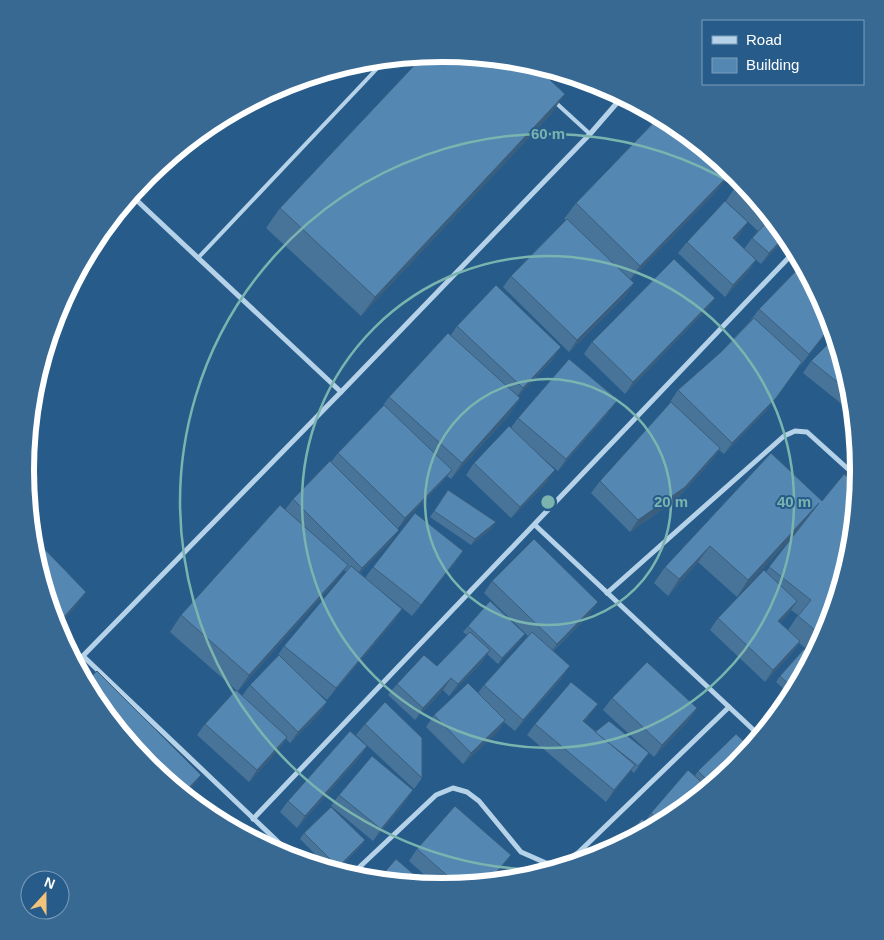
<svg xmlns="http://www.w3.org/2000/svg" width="884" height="940" font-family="Helvetica,sans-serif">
<rect width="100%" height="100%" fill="#275c8a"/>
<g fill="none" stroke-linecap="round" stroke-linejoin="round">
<g stroke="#b5d2e9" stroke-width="4">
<polyline points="555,102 590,134"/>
<polyline points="198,258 387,58"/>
</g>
<g stroke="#b5d2e9" stroke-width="5">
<polyline points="131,195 341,392"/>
<polyline points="535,525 760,736"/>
<polyline points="607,593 784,436 795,431 807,432 858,478"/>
<polyline points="83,656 296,859"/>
<polyline points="75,664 341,392 590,134 623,96"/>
<polyline points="253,819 795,251"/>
<polyline points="350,876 436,795 453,788 467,792 479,801 521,852 546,863 562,864 579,852 729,707"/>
</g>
</g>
<g fill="#487499" fill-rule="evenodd">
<polygon points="551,114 361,316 266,228 280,208"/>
<polygon points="659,116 674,123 733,172 718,189 714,194 630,280 634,283 626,295 569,352 503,287 511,276 566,220 564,219 576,203 656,121"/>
<path d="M742 181 787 236 761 264 756 260 748 272 725 297 678 253 687 242 726 201 734 189ZM729 204 758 231 752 238 744 249 735 240 740 234Z"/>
<polygon points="803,265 827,311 832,326 800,366 800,365 767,410 724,454 719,450 712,460 677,499 630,532 591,493 600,481 671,402 670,402 678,390 721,352 751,320 759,309 811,280 799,271"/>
<polygon points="715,298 707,309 625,394 584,354 592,342"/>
<path d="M457 326 553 359 518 396 520 398 509 415 451 479 447 476 443 481 398 528 391 541 360 573 365 578 373 567 463 551 455 563 412 616 380 590 402 609 394 621 327 700 313 688 327 702 319 714 290 743 286 739 279 749 249 782 197 735 205 724 236 690 170 632 181 615 285 510 293 499 331 462 338 453 382 407 389 397 451 335ZM344 570 346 572 284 646 276 658 250 685 242 696 237 692 336 581Z"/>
<polygon points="811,361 851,389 853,413 803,373"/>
<polygon points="609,412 558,471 537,453 547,482 511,518 466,475 474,463 511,428 518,418"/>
<path d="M771 453 832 614 805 648 799 643 792 653 765 682 710 630 718 618 766 572 798 530 737 597 698 562 668 596 654 583 665 567ZM791 610 798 615 788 630 780 623Z"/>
<polygon points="448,490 492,528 471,545 430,517"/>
<polygon points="492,581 590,614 553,651 562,678 515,731 504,722 497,732 463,764 426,727 434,715 478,693 484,685 528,636 484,593"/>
<polygon points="829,624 827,630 819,644 816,642"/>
<polygon points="468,626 521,640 498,664 487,654 482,662 449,696 443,690 415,720 388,695 397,684 437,666 467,635 463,632"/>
<polygon points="813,657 792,696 776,682 780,676"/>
<polygon points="612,698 697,708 689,720 654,757 603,710"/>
<polygon points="589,716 584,722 595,732 644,759 634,773 631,770 606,802 527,735 535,724"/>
<polygon points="365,724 422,778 414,789 356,735"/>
<polygon points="367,746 359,758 297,828 280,812 288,801"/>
<polygon points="737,765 673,817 617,847 645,822 651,813 695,776 698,771"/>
<polygon points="339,795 405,802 373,841 331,806"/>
<polygon points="304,833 365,840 361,846 336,871 331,870 300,839"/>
<polygon points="417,849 503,866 489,882 442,887 438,887 409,861"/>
</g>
<g fill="#3b5e7d">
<polygon points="565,94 551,114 361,316 375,297"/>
<polygon points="732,171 733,172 733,173 718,189 714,194 628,282 640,266"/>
<polygon points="748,222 740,234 725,250 733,238"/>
<polygon points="786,235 787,236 761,264 769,253"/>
<polygon points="756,260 748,272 725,297 733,285"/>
<polygon points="634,283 626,295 569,352 577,340"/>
<polygon points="715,298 707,309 625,394 633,382"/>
<polygon points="832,325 832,326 800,366 809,354"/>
<polygon points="561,347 553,359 515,399 523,388"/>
<polygon points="802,362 767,410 724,454 732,443"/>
<polygon points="520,398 509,415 451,479 462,463"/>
<polygon points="618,400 609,412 558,471 566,459"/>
<polygon points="720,448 712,460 677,499 630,532 638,520"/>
<polygon points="452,470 443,481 397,530 405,518"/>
<polygon points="555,470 547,482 511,518 520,507"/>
<polygon points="819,503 808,520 737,597 748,580"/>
<polygon points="496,522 492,528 471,545 475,539"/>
<polygon points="399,530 391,541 353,580 362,568"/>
<polygon points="710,546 698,562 668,596 679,579"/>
<polygon points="463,551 455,563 412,616 421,605"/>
<polygon points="348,565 336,581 237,692 249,675"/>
<polygon points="86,592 72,611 56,629 56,626"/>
<polygon points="797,601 789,613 770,633 778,621"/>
<polygon points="598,602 590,614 548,655 557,644"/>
<polygon points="402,609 394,621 327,700 336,688"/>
<polygon points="833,611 832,614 805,648 816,631"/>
<polygon points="525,634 521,640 498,664 502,658"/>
<polygon points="800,641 792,653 765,682 773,670"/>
<polygon points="490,650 482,662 449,696 458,684"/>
<polygon points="570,666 562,678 515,731 523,720"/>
<polygon points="451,678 443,690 415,720 423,708"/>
<polygon points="327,702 319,714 290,743 298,732"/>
<polygon points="598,704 589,716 574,733 583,721"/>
<polygon points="697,708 689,720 654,757 662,745"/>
<polygon points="505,720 497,732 463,764 471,753"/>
<polygon points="287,737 279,749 249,782 257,770"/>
<polygon points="367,746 359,758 297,828 305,816"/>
<polygon points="635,765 626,777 606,802 614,790"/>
<polygon points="201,775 190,791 185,796 183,794"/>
<polygon points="413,790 405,802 373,841 381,829"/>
<polygon points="365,840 361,846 335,871 338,867"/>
<polygon points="511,855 503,866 489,882 487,883"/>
</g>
<g fill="#5487b2" stroke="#3b5e7d">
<polygon points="442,53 524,61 533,64 565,94 375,297 280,208 424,55"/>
<polygon points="660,116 666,119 726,178 640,266 576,203"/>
<polygon points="674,123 732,171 726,178 678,131 680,129"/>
<polygon points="742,181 786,235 769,253 752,238 768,221 734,189"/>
<polygon points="725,201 748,222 733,238 756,260 733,285 687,242"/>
<polygon points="567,219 634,283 577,340 511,276"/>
<polygon points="674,259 715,298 633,382 592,342"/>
<polygon points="797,270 812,281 827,311 832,325 809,354 759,309"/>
<polygon points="496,285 561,347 523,388 457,326"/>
<polygon points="754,318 802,362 776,398 732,443 678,390 721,352"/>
<polygon points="448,333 520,398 462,463 389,397"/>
<polygon points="835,337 851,389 851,393 811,361"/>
<polygon points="569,359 618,400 566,459 518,418"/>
<polygon points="671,402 720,448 685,487 638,520 600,481"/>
<polygon points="384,405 452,470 405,518 338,453"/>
<polygon points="509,426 555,470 520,507 474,463"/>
<polygon points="771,453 822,501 844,474 858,485 851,552 833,611 816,631 798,616 811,600 769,567 819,503 748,580 710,546 679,579 665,567"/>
<polygon points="330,461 399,530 362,568 293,499"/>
<polygon points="448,490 496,522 475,539 434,511"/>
<polygon points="280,505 348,565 249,675 181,615"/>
<polygon points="415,513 463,551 421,605 373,567"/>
<polygon points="31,535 86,592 56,626 33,551"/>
<polygon points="534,539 598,602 557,644 492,581"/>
<polygon points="351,566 402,609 336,688 284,646"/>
<polygon points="764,570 797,601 778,621 800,641 773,670 718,618"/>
<polygon points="490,601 525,634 502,658 468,626"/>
<polygon points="470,632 490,650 458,684 451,678 423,708 397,684 424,655 437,666"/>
<polygon points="532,632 570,666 523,720 484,685"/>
<polygon points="804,649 813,657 795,690 780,676"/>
<polygon points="279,655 327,702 298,732 250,685"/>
<polygon points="647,662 697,708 662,745 612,698"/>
<polygon points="97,671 201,775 183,794 147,765 95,701 85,683"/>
<polygon points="571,682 598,704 583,721 635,765 614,790 535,724"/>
<polygon points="468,683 505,720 471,753 434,715"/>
<polygon points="236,690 287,737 257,770 205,724"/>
<polygon points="385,702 422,738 422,778 365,724"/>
<polygon points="609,721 649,753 638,766 595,732"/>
<polygon points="350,731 367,746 305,816 288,801"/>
<polygon points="736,734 751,748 742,759 730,771 712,785 698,771"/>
<polygon points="372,756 413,790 381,829 339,795"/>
<polygon points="688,770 708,788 673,817 662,823 651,813"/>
<polygon points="455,806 511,855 487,883 458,885 417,849"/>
<polygon points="331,807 365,840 338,867 304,833"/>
<polygon points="235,819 262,844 228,826"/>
<polygon points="642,819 652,828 617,847"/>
<polygon points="396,859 426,885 377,881"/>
</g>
<g fill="none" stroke="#7bb4af" stroke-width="2.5">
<circle cx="548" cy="502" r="123"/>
<circle cx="548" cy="502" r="246"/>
<path d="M551 870A368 368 0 1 1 754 197"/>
</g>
<path d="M0 0H884V940H0ZM34 470a408 408 0 1 1 816 0a408 408 0 1 1-816 0Z" fill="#386993" fill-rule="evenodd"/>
<path fill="none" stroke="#fff" stroke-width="6" d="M34 470a408 408 0 1 1 816 0a408 408 0 1 1-816 0Z"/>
<circle cx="548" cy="502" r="8" fill="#7bb4af" stroke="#275c8a" stroke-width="2.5"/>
<g font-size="15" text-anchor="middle" font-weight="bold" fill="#7bb4af" stroke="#275c8a" stroke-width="4" stroke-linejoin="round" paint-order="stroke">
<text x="548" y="139">60 m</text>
<text x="671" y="507">20 m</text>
<text x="794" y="507">40 m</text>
</g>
<rect x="702" y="20" width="162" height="65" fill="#275c8a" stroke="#7d9db9"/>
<rect x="712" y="36" width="25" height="8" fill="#b5d2e9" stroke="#7d9db9"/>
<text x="746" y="45" font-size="15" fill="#ffffff">Road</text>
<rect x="712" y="58" width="25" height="15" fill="#5487b2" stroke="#7d9db9"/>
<text x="746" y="70" font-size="15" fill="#ffffff">Building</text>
<g transform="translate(45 895) rotate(21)"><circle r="24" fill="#275c8a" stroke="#7d9db9"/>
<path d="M0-4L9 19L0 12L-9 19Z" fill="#f1c37b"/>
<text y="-8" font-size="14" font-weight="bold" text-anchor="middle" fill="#ffffff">N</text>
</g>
</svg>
